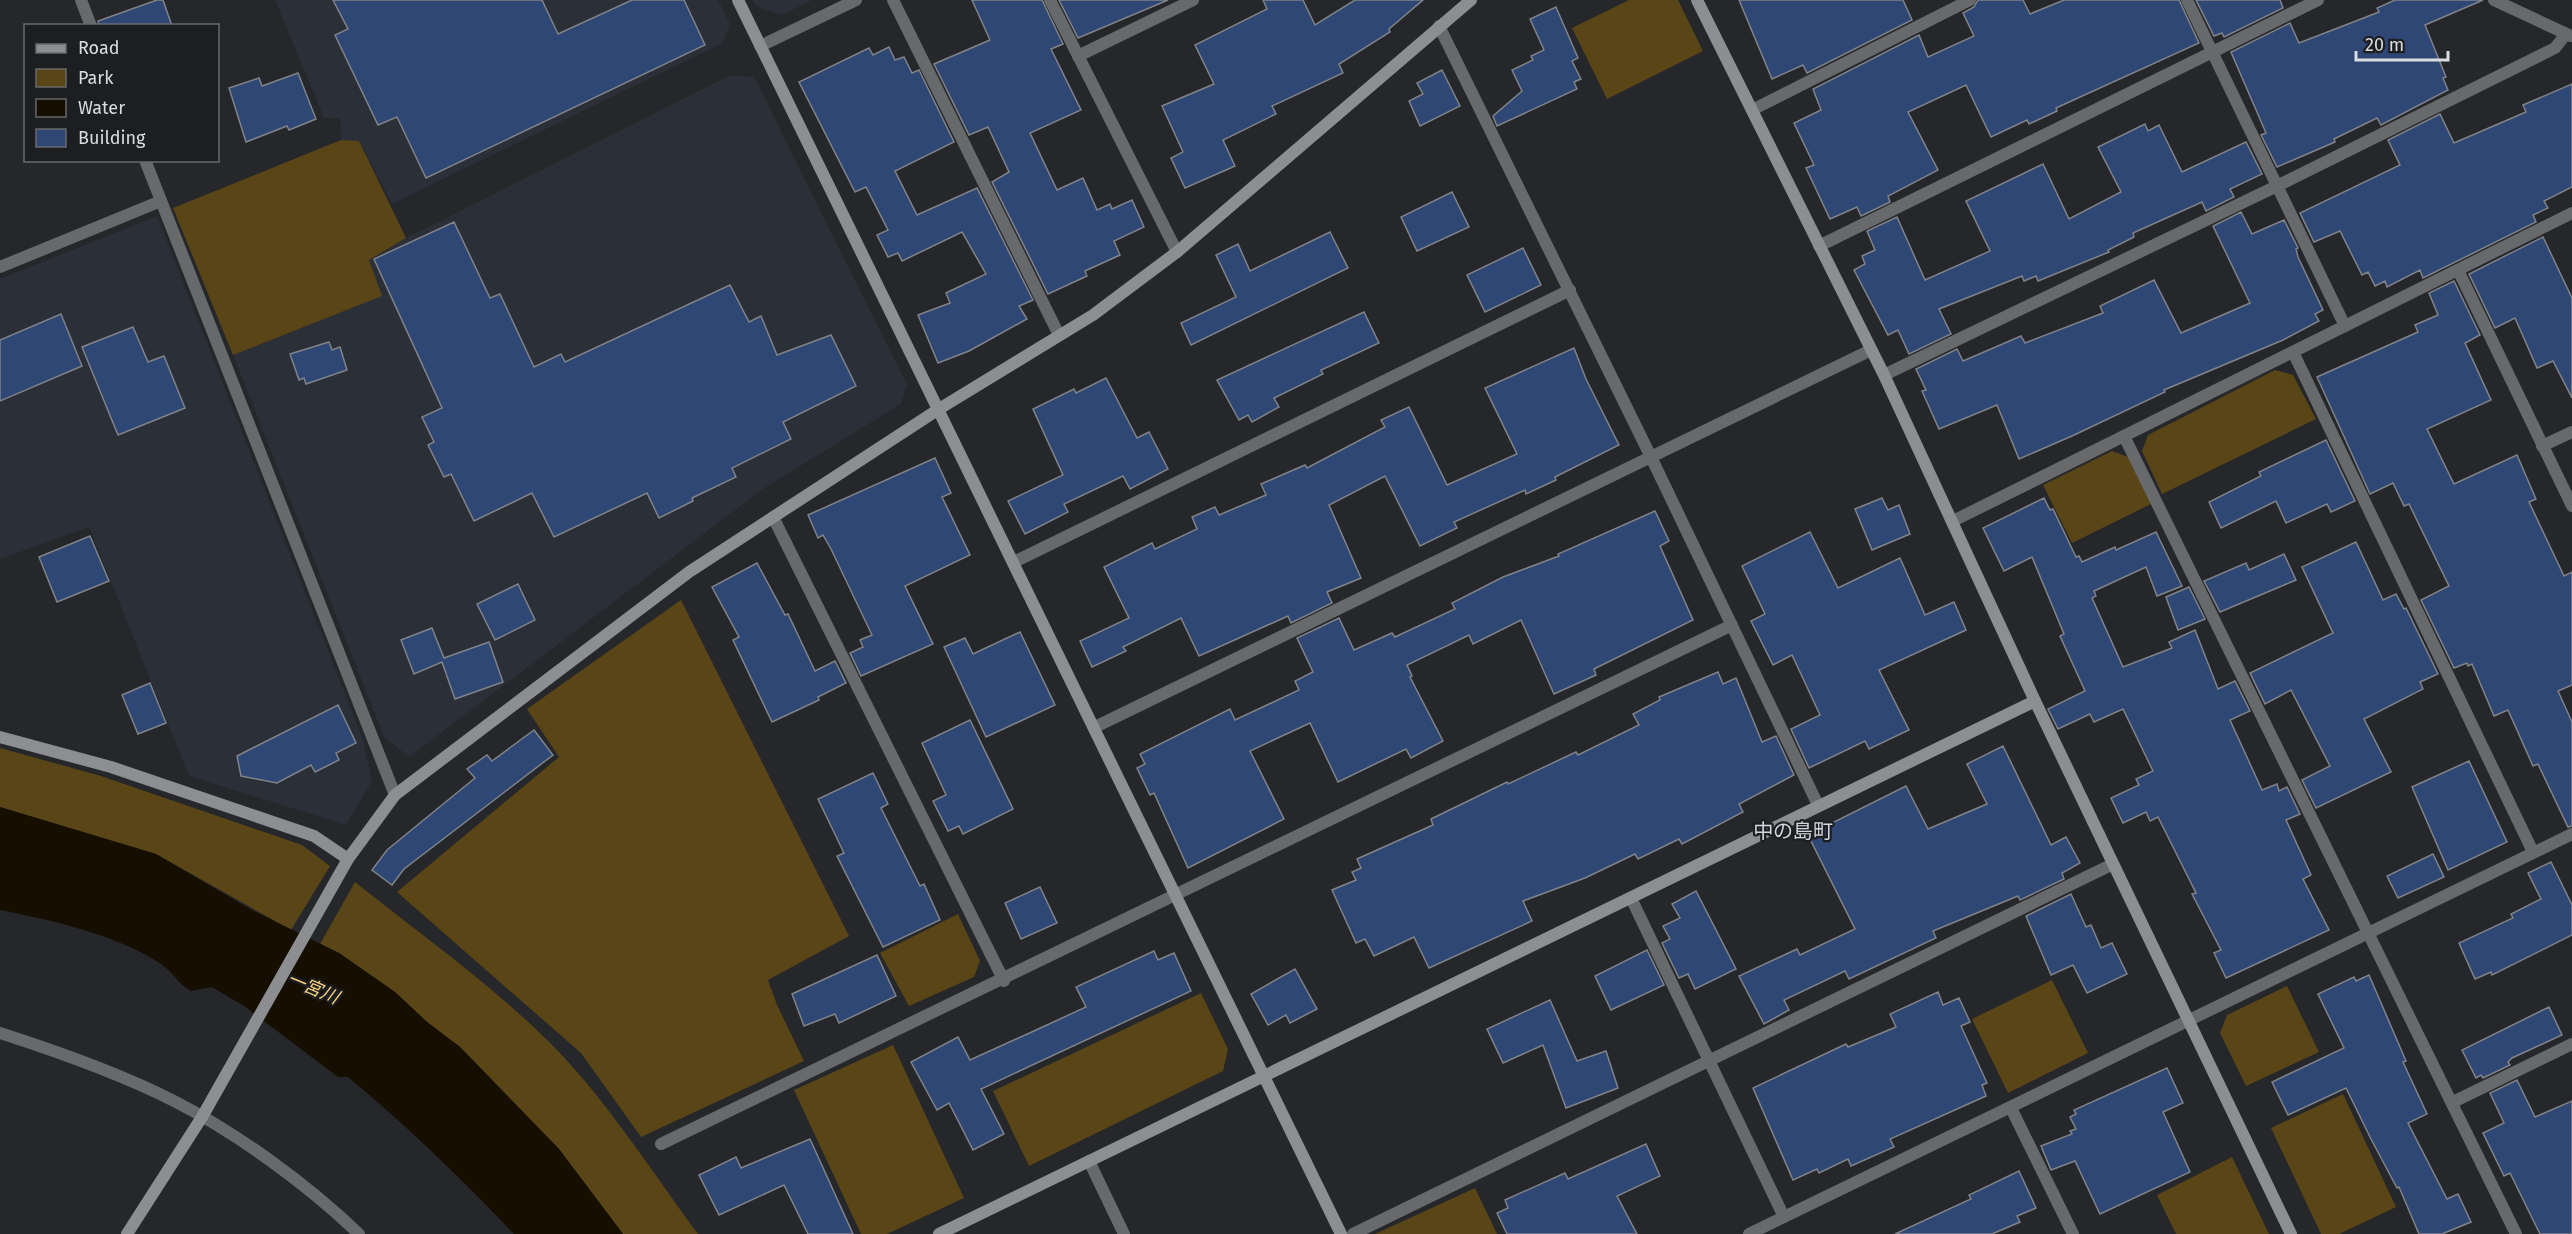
<svg xmlns="http://www.w3.org/2000/svg" width="2572" height="1234" font-family="'Fira Sans','Noto Sans JP',sans-serif">
<rect width="100%" height="100%" fill="#25272b"/>
<g fill="#2a2f38">
<polygon points="275,0 718,0 730,24 723,43 392,204 359,141 341,140 340,118 324,118"/>
<polygon points="753,0 812,0 782,15 756,6"/>
<polygon points="731,75 754,77 907,384 901,404 763,489 409,757 384,737 233,355 381,296 369,260 406,238"/>
<polygon points="157,216 362,737 372,781 346,825 189,776 89,527 0,559 0,279"/>
</g>
<g fill="#5a4516">
<polygon points="1629,0 1678,0 1703,51 1607,99 1572,28"/>
<polygon points="341,140 359,141 406,238 369,260 382,296 233,355 173,208"/>
<polygon points="2275,370 2293,375 2316,419 2162,494 2142,451 2148,435"/>
<polygon points="2112,451 2128,457 2151,504 2072,543 2043,485"/>
<polygon points="681,600 849,936 768,980 777,1005 804,1061 641,1137 581,1053 397,892 559,757 527,709"/>
<polygon points="0,748 101,776 302,845 330,866 291,930 156,854 0,807"/>
<path d="M355 882C424 937 498 989 559 1052 611 1107 653 1173 698 1234H623L559 1149 460 1047 427 1022 395 992 339 953 320 944Z"/>
<polygon points="958,914 980,961 974,977 909,1006 880,953"/>
<polygon points="2052,980 2088,1053 2008,1093 1972,1019"/>
<polygon points="2287,986 2319,1052 2246,1086 2220,1033 2227,1015"/>
<polygon points="1201,993 1228,1049 1223,1071 1029,1166 993,1091"/>
<polygon points="893,1045 964,1198 887,1234 861,1234 794,1090"/>
<polygon points="2343,1094 2396,1207 2339,1234 2321,1234 2271,1128"/>
<polygon points="2232,1157 2269,1234 2176,1234 2157,1195"/>
<polygon points="1475,1188 1497,1234 1375,1234"/>
</g>
<path fill="#160e00" d="M0 807 156 854 252 910 339 953 395 992 427 1022 460 1047 559 1149 623 1234H514C461 1178 407 1126 348 1077H338L244 1006 212 987 191 991C177 983 174 973 161 964 118 935 51 920 0 910Z"/>
<g fill="#2e4775" stroke="#808387" stroke-width="1.5">
<polygon points="157,0 163,0 172,26 99,26 98,21"/>
<polygon points="333,0 542,0 558,34 632,0 684,0 705,45 426,178 397,117 378,125 335,35 348,29"/>
<polygon points="972,0 1042,0 1063,44 1051,49 1081,110 1030,133 1057,190 1083,178 1097,210 1110,204 1112,209 1132,200 1144,227 1114,241 1120,255 1085,271 1087,276 1048,294 992,182 1009,172 988,127 969,135 934,64 990,40"/>
<polygon points="1059,0 1168,0 1078,38"/>
<polygon points="1263,0 1303,0 1315,25 1355,0 1423,0 1389,29 1390,32 1339,64 1343,73 1272,106 1276,114 1223,140 1235,166 1185,188 1171,158 1183,152 1162,106 1214,84 1195,45 1267,9"/>
<polygon points="1739,0 1903,0 1912,20 1807,73 1803,65 1772,79"/>
<polygon points="1978,0 2023,0 2030,14 2064,0 2179,0 2199,43 2056,108 2057,111 2029,124 2027,120 1991,137 1966,85 1908,112 1938,170 1888,196 1890,202 1861,216 1857,207 1830,219 1806,168 1814,165 1794,123 1821,110 1813,89 1919,35 1928,57 1974,36 1963,13 1974,7"/>
<polygon points="2196,0 2280,0 2283,8 2224,37 2222,33 2214,36"/>
<polygon points="2395,0 2483,0 2425,25 2446,77 2443,78 2448,90 2381,125 2377,118 2334,139 2335,142 2277,167 2261,135 2266,133 2231,52 2290,23 2299,43 2379,12 2377,8"/>
<polygon points="1556,7 1578,58 1572,61 1581,79 1574,82 1577,89 1497,126 1493,116 1522,91 1512,70 1533,60 1531,56 1544,50 1530,19"/>
<polygon points="889,47 895,60 904,57 912,73 919,70 954,142 895,171 917,215 977,188 1033,300 1019,306 1027,319 969,351 938,363 918,315 950,303 946,293 986,274 962,232 902,261 898,253 888,257 877,235 888,230 866,187 855,192 799,82 869,48 873,55"/>
<polygon points="1442,70 1460,106 1420,126 1409,101 1423,94 1417,83"/>
<polygon points="298,73 316,119 289,130 287,126 246,142 229,88 259,78 262,86"/>
<polygon points="2572,84 2572,187 2544,201 2548,208 2533,215 2536,222 2423,278 2420,270 2387,287 2385,281 2375,286 2368,272 2362,275 2340,231 2314,242 2300,213 2400,165 2388,140 2440,114 2454,143 2526,112 2523,105"/>
<polygon points="2145,124 2148,131 2159,125 2182,172 2246,142 2262,174 2230,189 2234,197 2206,211 2202,202 2133,233 2134,237 2108,250 2109,252 2038,281 2036,276 2024,281 2022,276 1939,309 1951,334 1909,354 1898,330 1888,335 1854,270 1865,264 1862,256 1875,250 1867,231 1897,217 1925,280 1990,251 1966,201 2043,164 2069,219 2121,192 2098,147"/>
<polygon points="1452,192 1469,227 1417,251 1401,217"/>
<polygon points="2241,212 2252,234 2284,220 2298,248 2296,249 2298,257 2323,310 2315,314 2319,321 2283,340 2164,390 2165,392 2072,436 2019,459 1997,405 1939,429 1922,391 1926,390 1916,369 1957,349 1963,361 2021,336 2025,343 2103,313 2100,306 2154,280 2181,333 2250,303 2213,226"/>
<polygon points="454,222 490,298 500,294 534,367 561,354 565,362 730,285 749,322 761,316 777,355 831,335 856,386 783,422 791,439 732,468 736,477 692,498 693,501 659,518 647,493 554,537 532,493 474,521 451,474 444,477 428,445 434,442 422,417 442,408 374,259"/>
<polygon points="1330,232 1348,268 1191,345 1181,323 1236,297 1216,255 1238,244 1250,271"/>
<polygon points="2543,237 2572,298 2572,398 2553,361 2537,368 2515,318 2495,328 2469,274"/>
<polygon points="1523,248 1541,285 1485,312 1467,275"/>
<polygon points="2454,281 2480,335 2465,343 2491,400 2427,429 2454,484 2517,455 2536,499 2529,502 2564,576 2572,572 2572,685 2558,691 2572,722 2572,826 2568,827 2538,764 2533,766 2508,710 2494,716 2472,664 2468,666 2467,663 2454,668 2421,600 2449,586 2409,504 2404,506 2393,483 2370,494 2317,377 2418,332 2415,325 2438,315 2429,293"/>
<polygon points="1364,312 1379,343 1321,370 1323,374 1274,398 1279,407 1252,422 1248,415 1239,420 1217,380"/>
<polygon points="61,314 82,366 0,401 0,340"/>
<polygon points="133,327 148,362 164,356 185,408 118,435 82,347"/>
<polygon points="329,342 332,350 340,347 347,370 306,384 304,378 299,380 290,354"/>
<polygon points="1574,348 1586,379 1619,445 1555,477 1556,480 1526,494 1525,490 1454,522 1457,528 1420,546 1385,476 1329,505 1361,578 1327,592 1332,603 1291,623 1288,616 1199,656 1181,618 1123,647 1126,651 1092,667 1080,641 1129,618 1104,567 1152,543 1155,549 1197,529 1192,517 1215,507 1219,515 1266,495 1261,484 1305,465 1307,468 1385,427 1381,420 1409,407 1447,485 1517,454 1485,388"/>
<polygon points="1106,378 1137,438 1149,432 1168,469 1130,489 1123,476 1064,504 1068,512 1025,534 1008,501 1063,475 1033,409 1074,389 1076,393"/>
<polygon points="2326,440 2355,501 2331,512 2327,504 2286,523 2276,501 2221,528 2209,502 2261,476 2259,472"/>
<polygon points="935,458 951,493 942,497 970,555 905,586 933,644 861,676 850,653 863,647 860,640 872,635 831,549 823,535 818,538 808,515"/>
<polygon points="1882,498 1888,510 1899,505 1910,534 1872,550 1855,509"/>
<polygon points="2044,498 2050,510 2053,509 2076,557 2079,556 2082,562 2115,547 2116,550 2156,532 2182,586 2157,596 2146,567 2094,591 2096,596 2092,598 2123,667 2172,648 2169,642 2195,630 2218,689 2235,681 2250,711 2230,720 2262,790 2277,784 2279,791 2287,787 2300,814 2286,820 2311,875 2303,879 2329,930 2226,978 2214,953 2221,950 2192,894 2196,893 2158,817 2150,821 2146,812 2123,823 2111,798 2139,785 2136,779 2153,771 2123,709 2094,722 2090,714 2058,729 2048,709 2085,691 2060,636 2064,634 2032,557 2004,571 1983,528"/>
<polygon points="1655,511 1669,541 1660,546 1693,620 1594,669 1596,675 1554,694 1521,620 1473,644 1469,635 1407,665 1412,676 1410,677 1443,741 1411,758 1406,749 1338,782 1310,723 1250,751 1284,819 1188,868 1154,793 1150,795 1137,768 1145,764 1140,754 1230,709 1235,720 1299,690 1295,681 1313,672 1297,638 1339,618 1354,650 1392,633 1395,637 1455,609 1452,603 1503,577 1559,556 1558,554"/>
<polygon points="1810,532 1838,588 1900,558 1925,615 1954,602 1966,630 1879,670 1909,730 1869,749 1865,741 1809,768 1791,729 1820,715 1792,655 1773,665 1751,621 1765,614 1742,566"/>
<polygon points="90,536 109,581 57,602 39,557"/>
<polygon points="2356,542 2383,600 2396,594 2404,609 2406,608 2438,674 2420,682 2423,689 2364,719 2391,772 2316,808 2302,780 2330,766 2291,690 2265,704 2250,673 2333,633 2302,567"/>
<polygon points="2284,554 2296,580 2220,612 2204,581 2246,563 2249,570"/>
<polygon points="757,563 785,615 788,614 815,671 835,661 846,683 818,697 819,700 772,722 733,640 739,637 712,587"/>
<polygon points="518,584 535,620 495,640 477,604"/>
<polygon points="2189,587 2205,619 2178,630 2166,597"/>
<polygon points="432,628 444,658 489,642 503,682 455,699 442,662 414,674 401,640"/>
<polygon points="1020,632 1055,705 986,737 944,647 965,638 973,654"/>
<polygon points="1718,672 1723,684 1736,678 1762,742 1776,736 1794,775 1739,804 1743,812 1682,844 1679,839 1638,859 1635,854 1585,878 1523,901 1532,921 1429,968 1414,937 1374,956 1365,939 1356,943 1332,890 1356,880 1352,872 1361,868 1357,859 1433,825 1431,819 1507,782 1508,784 1576,752 1578,755 1639,725 1633,714 1660,700 1659,697"/>
<polygon points="150,683 166,723 138,734 122,695"/>
<polygon points="338,705 356,743 336,753 339,760 315,772 311,765 277,783 241,776 237,756"/>
<polygon points="970,720 1013,809 963,834 959,826 948,831 933,801 946,795 922,743"/>
<polygon points="534,730 553,755 404,869 392,885 372,870 387,850 475,778 467,769 487,755 492,761"/>
<polygon points="2003,746 2051,845 2066,837 2080,863 2062,873 2064,879 2020,900 2018,896 1933,931 1936,938 1849,979 1845,971 1784,1000 1789,1010 1764,1024 1739,976 1797,949 1800,955 1855,929 1808,835 1906,786 1928,829 1987,804 1967,764"/>
<polygon points="2469,761 2507,842 2448,870 2412,787"/>
<polygon points="873,773 888,804 881,808 920,886 924,884 940,920 883,947 837,856 844,853 818,799"/>
<polygon points="2433,854 2444,877 2398,898 2387,876"/>
<polygon points="2551,862 2572,905 2572,935 2492,975 2491,972 2475,979 2459,943 2513,918 2511,914 2541,899 2528,873"/>
<polygon points="1040,887 1057,923 1021,939 1005,903"/>
<polygon points="1696,891 1736,969 1695,989 1688,974 1679,978 1662,943 1670,939 1663,926 1680,918 1672,904"/>
<polygon points="2071,894 2086,927 2091,925 2101,948 2112,943 2127,974 2087,993 2073,965 2051,975 2026,916"/>
<polygon points="1647,950 1664,985 1611,1010 1595,976"/>
<polygon points="1154,951 1158,960 1174,953 1191,991 981,1089 1004,1134 973,1150 949,1103 937,1110 911,1062 958,1037 970,1060 1047,1025 1086,1007 1076,987"/>
<polygon points="877,955 896,996 839,1023 835,1014 804,1026 792,994"/>
<polygon points="1295,969 1317,1009 1290,1023 1286,1015 1268,1025 1251,994"/>
<polygon points="2369,975 2406,1061 2403,1062 2427,1114 2408,1123 2447,1199 2458,1194 2471,1222 2442,1234 2419,1234 2399,1187 2397,1188 2371,1139 2346,1088 2288,1115 2272,1082 2344,1048 2318,994 2354,977 2356,981"/>
<polygon points="1938,992 1943,1005 1959,998 1970,1022 1961,1026 1987,1083 1982,1085 1986,1096 1890,1139 1894,1147 1851,1166 1848,1159 1819,1173 1817,1169 1793,1180 1753,1088 1846,1044 1848,1047 1896,1027 1890,1014"/>
<polygon points="1550,1000 1577,1061 1606,1051 1618,1088 1566,1108 1543,1045 1503,1063 1487,1029"/>
<polygon points="2549,1007 2562,1035 2512,1058 2508,1062 2510,1065 2483,1078 2481,1075 2476,1078 2462,1050"/>
<polygon points="2167,1068 2183,1103 2163,1112 2190,1172 2100,1214 2075,1161 2051,1170 2041,1146 2072,1134 2070,1131 2076,1129 2070,1117 2076,1114 2074,1110"/>
<polygon points="2517,1080 2535,1117 2572,1101 2572,1234 2540,1234 2510,1173 2504,1176 2483,1133 2504,1123 2490,1093"/>
<polygon points="810,1139 853,1234 808,1234 784,1185 719,1215 699,1175 736,1157 741,1168"/>
<polygon points="1646,1144 1660,1176 1617,1196 1637,1234 1507,1234 1497,1213 1508,1208 1505,1200 1565,1173 1568,1179"/>
<polygon points="2019,1171 2036,1208 2017,1216 2020,1222 1992,1234 1895,1234 1971,1199 1969,1195"/>
</g>
<g fill="none" stroke-linecap="round" stroke-linejoin="round">
<polyline stroke="#68696b" stroke-width="12" points="1353,1234 2113,864"/>
<g stroke="#68696b" stroke-width="12">
<polyline points="81,0 91,26"/>
<polyline points="893,0 1059,335"/>
<polyline points="1050,0 1177,252"/>
<polyline points="2187,0 2345,326"/>
<polyline points="2494,0 2571,36"/>
<polyline points="1439,26 1651,457 1818,805"/>
<polyline points="760,46 856,0"/>
<polyline points="1078,56 1193,0"/>
<polyline points="1752,110 1970,0"/>
<polyline points="145,160 395,795"/>
<polyline points="1819,246 2318,0"/>
<polyline points="0,267 161,201"/>
<polyline points="2458,270 2572,506"/>
<polyline points="2293,352 2533,852"/>
<polyline points="1884,375 2277,186 2555,48 2566,34"/>
<polyline points="2124,436 2516,1234"/>
<polyline points="2542,446 2572,432"/>
<polyline points="773,517 1004,981"/>
<polyline points="1953,521 2572,213"/>
<polyline points="1014,562 1570,290"/>
<polyline points="1095,727 1871,350"/>
<polyline points="1631,898 1784,1217"/>
<path d="M0 1033C59 1052 119 1073 174 1101 237 1133 308 1185 359 1234"/>
<polyline points="2453,1102 2572,1044"/>
<polyline points="2011,1108 2073,1234"/>
<polyline points="661,1144 1732,625"/>
<polyline points="1089,1161 1124,1234"/>
<polyline points="1749,1234 2572,834"/>
</g>
<g stroke="#8c8e91" stroke-width="12">
<polyline points="738,0 1341,1234"/>
<polyline points="1697,0 1884,375 2035,701 2291,1234"/>
<polyline points="0,737 111,767 314,836 348,859"/>
<polyline points="127,1234 202,1117 348,859 395,795 689,572 939,409 1093,315 1177,252 1471,0"/>
<polyline points="939,1234 2035,701"/>
</g>
</g>
<g text-anchor="middle" stroke-width="4.5" stroke-linejoin="round" paint-order="stroke">
<g font-size="18" font-style="italic" fill="#fbd27d" stroke="#1c1e21">
<text transform="translate(313 988) rotate(23)" y="6">一宮川</text>
</g>
<g font-size="20" fill="#d3d6dc" stroke="#1c1e21">
<text x="1793" y="838">中の島町</text>
</g>
</g>
<rect x="24" y="24" width="195" height="138" fill="#1c1e21" stroke="#686a6d" stroke-width="1.5"/>
<rect x="36" y="44" width="30" height="9" fill="#8c8e91" stroke="#686a6d" stroke-width="1.5"/>
<text x="78" y="54" font-size="18" fill="#dbdcdf">Road</text>
<rect x="36" y="69" width="30" height="18" fill="#5a4516" stroke="#686a6d" stroke-width="1.5"/>
<text x="78" y="84" font-size="18" fill="#dbdcdf">Park</text>
<rect x="36" y="99" width="30" height="18" fill="#160e00" stroke="#686a6d" stroke-width="1.5"/>
<text x="78" y="114" font-size="18" fill="#dbdcdf">Water</text>
<rect x="36" y="129" width="30" height="18" fill="#2e4775" stroke="#686a6d" stroke-width="1.5"/>
<text x="78" y="144" font-size="18" fill="#dbdcdf">Building</text>
<path d="M2356 51v9h92v-9" fill="none" stroke="#dbdcdf" stroke-width="3"/>
<text x="2365" y="51" font-size="18" fill="#dbdcdf" stroke="#1c1e21" stroke-width="4.5" paint-order="stroke">20 m</text>
</svg>
